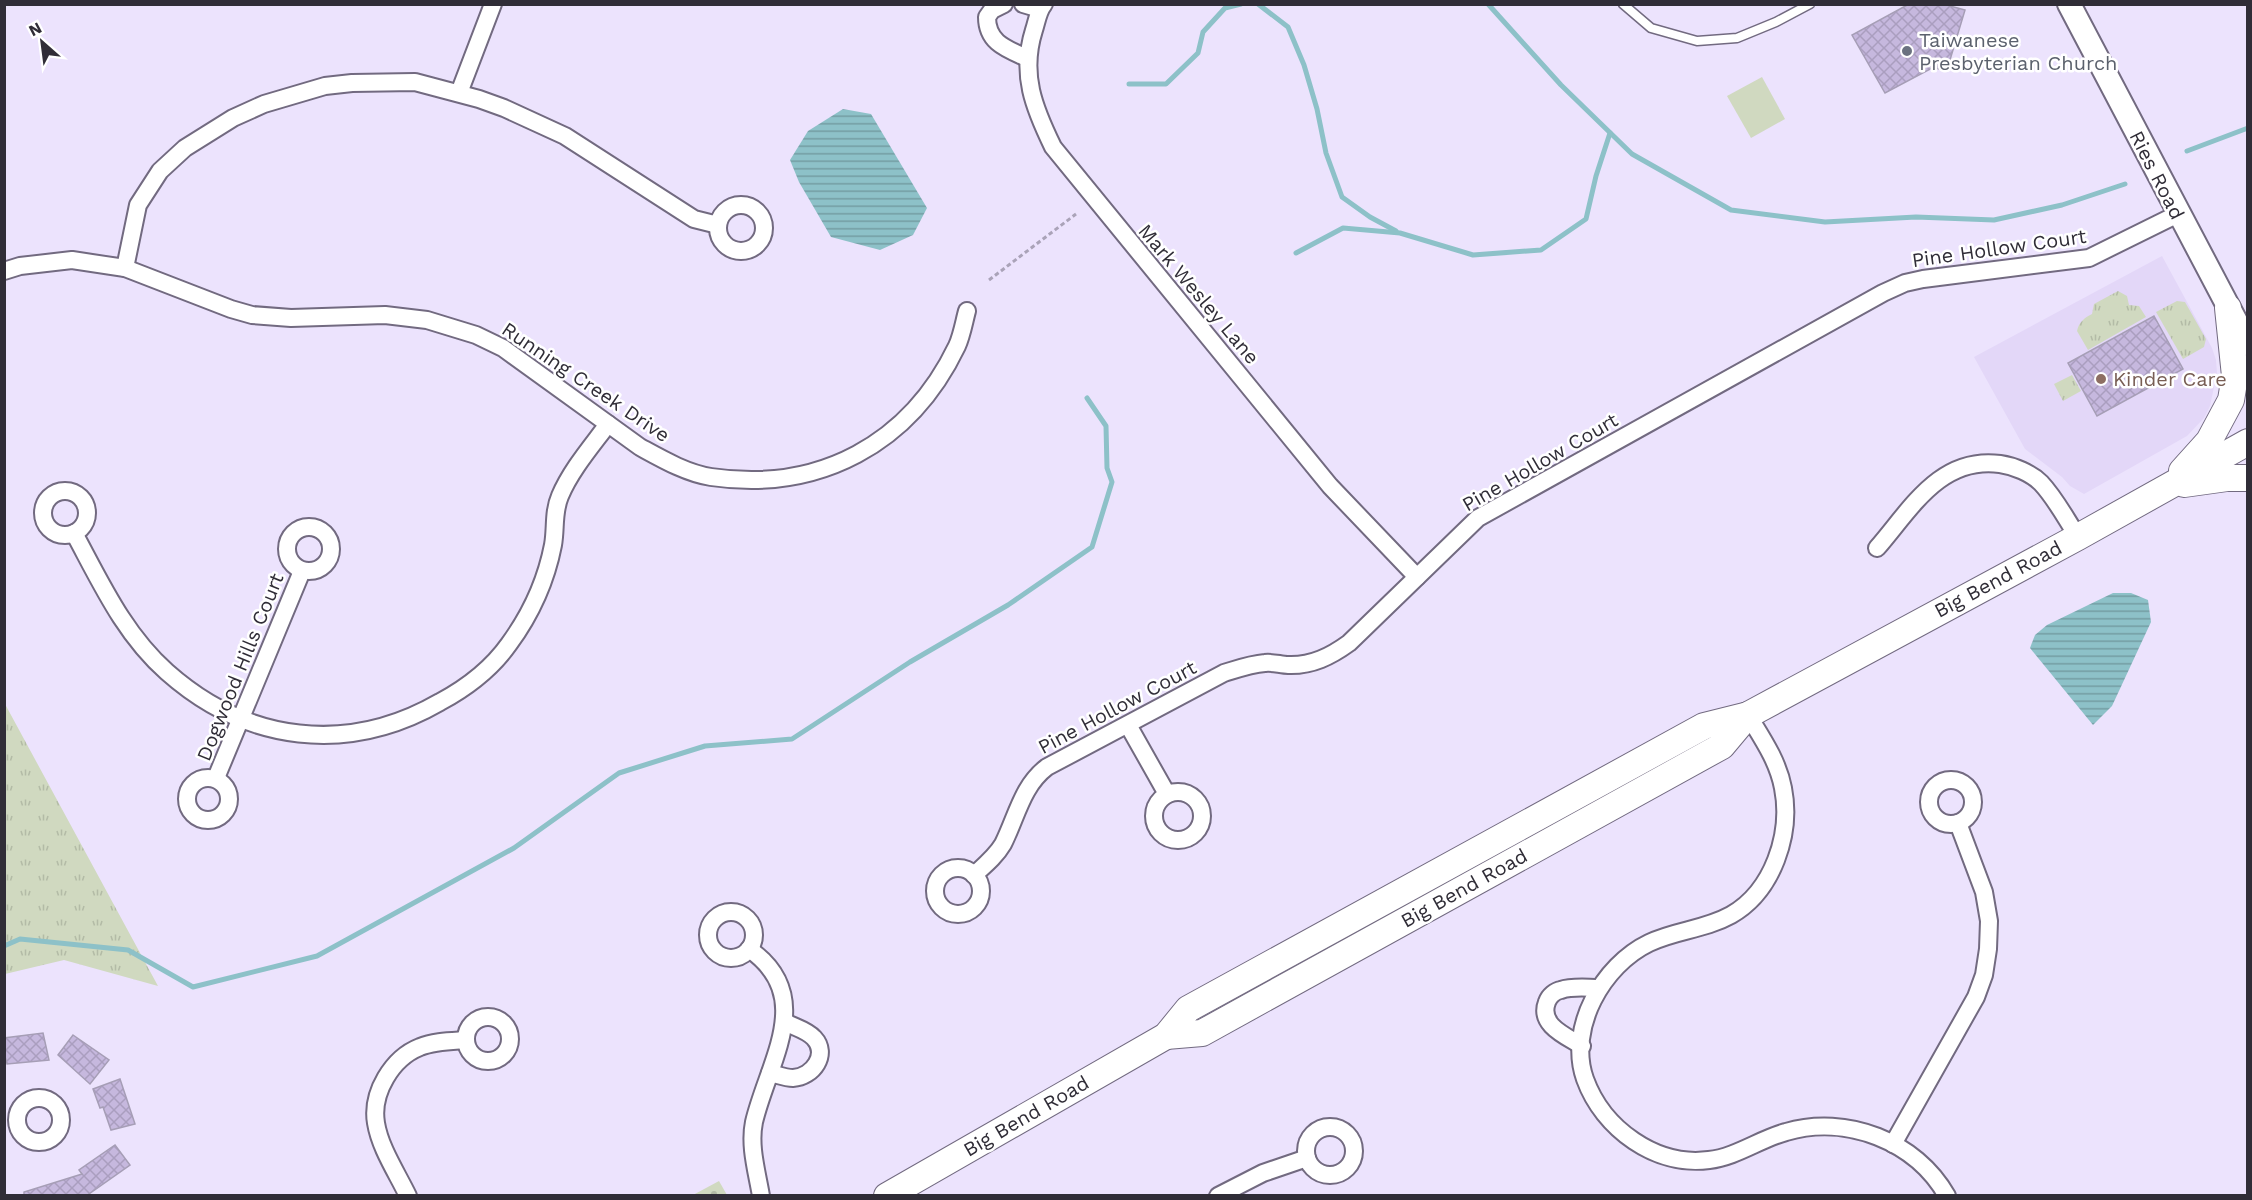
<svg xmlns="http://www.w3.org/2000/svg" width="2252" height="1200" font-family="'Work Sans',sans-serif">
<defs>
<pattern id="grass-tufts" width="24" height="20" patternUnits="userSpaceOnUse" patternTransform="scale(1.5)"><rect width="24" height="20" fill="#d0d9c0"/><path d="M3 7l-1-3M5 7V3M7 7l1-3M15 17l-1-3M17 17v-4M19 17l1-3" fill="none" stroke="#b3bba6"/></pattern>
<pattern id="cemetery-stones" width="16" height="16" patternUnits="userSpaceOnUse" patternTransform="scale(1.5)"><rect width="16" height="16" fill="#d0d9c0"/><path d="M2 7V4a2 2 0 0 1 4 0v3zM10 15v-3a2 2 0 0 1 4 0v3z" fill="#b3bba6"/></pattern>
<pattern id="water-rules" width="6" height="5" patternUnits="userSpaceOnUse" patternTransform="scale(1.5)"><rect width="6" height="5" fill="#8dc1c8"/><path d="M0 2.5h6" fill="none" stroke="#749da3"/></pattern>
<pattern id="building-cross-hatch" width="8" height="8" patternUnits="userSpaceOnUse" patternTransform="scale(1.5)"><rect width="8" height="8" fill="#c6b8de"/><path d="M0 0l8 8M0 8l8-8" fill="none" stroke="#aa9ebf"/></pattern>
</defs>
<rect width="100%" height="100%" fill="#ece3fd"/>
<polygon fill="#e3d7f8" points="2162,256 2212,348 2216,360 2217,373 2210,406 2204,418 2187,436 2084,494 2070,486 2062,477 2025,449 1974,357"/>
<g fill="url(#grass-tufts)">
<path d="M2118 291 2127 296 2129 305 2139 306 2146 317 2088 350 2077 331C2079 322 2084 318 2092 314L2094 304Z"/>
<polygon points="2177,301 2185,302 2206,339 2204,347 2183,359 2156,312"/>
<polygon points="2072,375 2081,391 2063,401 2054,384"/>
<polygon points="4,704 5,704 158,986 64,960 5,974"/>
</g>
<polygon fill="url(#cemetery-stones)" points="719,1181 727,1195 693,1195"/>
<polygon fill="#d0d9c0" points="1762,77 1785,119 1751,138 1727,96"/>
<g fill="url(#water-rules)">
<polygon points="843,109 871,114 927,208 913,235 880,250 831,237 799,182 790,160 808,131"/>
<polygon points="2113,593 2131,593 2148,600 2151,622 2112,706 2093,725 2030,648 2035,635 2047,625"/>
</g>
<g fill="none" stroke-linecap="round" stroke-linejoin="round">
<g stroke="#8dc1c8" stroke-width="5">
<polyline points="1258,4 1288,27 1304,65 1317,109 1326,153 1342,197 1370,217 1396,231"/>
<polyline points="1488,4 1561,85 1632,154 1731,210 1825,222 1916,217 1994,220 2062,205 2125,184"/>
<polyline points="1129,84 1166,84 1198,53 1203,32 1225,8 1241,4"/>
<polyline points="2187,151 2248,128"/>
<polyline points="1296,253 1343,228 1400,233 1473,255 1541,250 1586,219 1596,176 1610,133"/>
<polyline points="4,946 20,939 128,950 193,987 317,956 514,848 619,773 705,746 792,739 910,662 1008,605 1092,547 1112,482 1107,468 1106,426 1087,398"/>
</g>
</g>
<g fill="url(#building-cross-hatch)" stroke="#a69eb6" stroke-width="1.5">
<polygon points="1909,4 1943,4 1965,10 1947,70 1932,68 1885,93 1852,35"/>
<polygon points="2154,316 2183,369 2097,416 2068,363"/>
<polygon points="43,1033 49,1060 7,1064 4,1053 4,1038"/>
<polygon points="73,1035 109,1060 90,1084 58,1055"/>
<polygon points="120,1079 135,1124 111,1130 103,1107 100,1108 93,1089"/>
<polygon points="115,1145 130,1165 86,1196 24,1196 24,1192 82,1174 79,1170"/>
</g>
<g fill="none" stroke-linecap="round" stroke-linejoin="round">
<defs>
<polyline id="lane" points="1623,4 1651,28 1697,41 1737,38 1776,22 1810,4"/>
<g id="street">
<path d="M1004 4 992 10 987 17C987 43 1007 49 1027 58"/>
<polyline points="1023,4 1040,9"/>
<path d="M1044 4C1038 11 1037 21 1034 30 1020 74 1034 108 1053 147L1330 486 1417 577"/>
<polyline points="459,93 493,4"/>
<circle cx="741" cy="228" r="23"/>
<polyline points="125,268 138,205 160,171 185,148 233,118 264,104 325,86 352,83 415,82 479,99 504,108 565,136 694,219 718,225"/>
<path d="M4 271 20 266 72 260 125 268 231 309 252 315 291 318 385 315 427 320 476 335 503 348 640 447C662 459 686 473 711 477 819 493 910 444 957 346 962 335 964 322 967 311"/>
<circle cx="65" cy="513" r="22"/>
<circle cx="309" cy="549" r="22"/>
<path d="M74 533C101 583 124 634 167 672 247 743 348 755 440 702 466 688 492 668 509 644 531 614 546 581 553 545 556 529 553 512 560 496 571 470 591 447 608 424"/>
<path d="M1877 548C1911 509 1940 456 2000 464 2014 466 2031 473 2041 483 2056 499 2066 519 2078 537"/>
<path d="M1748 715C1762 738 1778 761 1783 788 1792 834 1773 891 1731 915 1704 930 1676 930 1649 943 1603 965 1567 1028 1585 1079 1603 1129 1656 1167 1709 1160 1736 1157 1760 1139 1786 1132 1846 1114 1916 1141 1947 1196"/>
<polyline points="1128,725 1167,794"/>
<circle cx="208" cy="799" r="21"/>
<polyline points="216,778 302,571"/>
<circle cx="1951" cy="802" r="22"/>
<circle cx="1178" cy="816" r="24"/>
<circle cx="958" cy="891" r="23"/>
<path d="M974 875C985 865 996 856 1003 844 1017 816 1022 786 1047 767L1224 673C1237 669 1251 664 1265 663 1273 662 1281 665 1288 665 1312 666 1331 656 1349 643L1478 518 1883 293 1905 283 1923 279 2089 258 2178 214"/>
<circle cx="731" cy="935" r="23"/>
<path d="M749 949C817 996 768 1062 754 1122 749 1146 757 1172 761 1196"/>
<circle cx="488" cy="1039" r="22"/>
<path d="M1582 1046C1566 1036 1538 1025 1547 1002 1549 996 1555 991 1561 990 1572 986 1587 988 1599 988"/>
<path d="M770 1073C778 1075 786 1078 793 1078 813 1077 829 1054 814 1038 807 1030 794 1027 785 1022"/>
<circle cx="39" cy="1120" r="22"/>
<circle cx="1330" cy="1151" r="24"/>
<polyline points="1893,1144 1976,997 1984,975 1988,949 1989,921 1984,892 1958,823"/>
<path d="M408 1196C397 1173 380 1148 376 1123 371 1093 392 1058 420 1047 434 1041 451 1041 466 1040"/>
<polyline points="1218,1196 1263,1173 1307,1158"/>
</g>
<polyline id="secondary" points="2069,4 2248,344"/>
<g id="primary">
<polyline points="2182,471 2209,441 2231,400 2235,376 2228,308"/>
<polyline points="2184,484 2227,478 2248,478"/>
<polyline points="1166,1036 1202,1033 1722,746 1748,715"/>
<polyline points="887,1196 1166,1036 1188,1009 1704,726 1748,715 2078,537 2248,442"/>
</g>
</defs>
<use href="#lane" stroke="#726a80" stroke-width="11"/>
<use href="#street" stroke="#726a80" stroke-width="20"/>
<use href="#secondary" stroke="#726a80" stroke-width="26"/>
<use href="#primary" stroke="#726a80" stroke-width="28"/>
<polyline stroke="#aaa3b8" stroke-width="3" stroke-dasharray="4.5 3" stroke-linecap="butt" points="989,280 1076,214"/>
<use href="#lane" stroke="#fff" stroke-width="8"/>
<use href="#street" stroke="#fff" stroke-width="16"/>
<use href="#secondary" stroke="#fff" stroke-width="22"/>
<use href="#primary" stroke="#fff" stroke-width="26"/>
</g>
<circle fill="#6b7280" stroke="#fff" stroke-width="2" cx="1907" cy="51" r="6"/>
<circle fill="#8d6e63" stroke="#fff" stroke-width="2" cx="2101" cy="379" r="6"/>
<g text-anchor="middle" stroke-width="5" stroke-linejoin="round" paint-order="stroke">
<g font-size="20" fill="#5b616d" stroke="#fff" text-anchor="start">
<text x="1919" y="47">Taiwanese<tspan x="1919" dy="23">Presbyterian Church</tspan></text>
</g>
<g font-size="20" fill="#302d37" stroke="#fff">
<text transform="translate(2157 175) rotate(63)" y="7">Ries Road</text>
<text transform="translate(1999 248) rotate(-8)" y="7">Pine Hollow Court</text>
<text transform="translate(1199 294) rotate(50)" y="7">Mark Wesley Lane</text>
<text transform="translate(586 382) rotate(34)" y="7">Running Creek Drive</text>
<text transform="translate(1540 462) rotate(-30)" y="7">Pine Hollow Court</text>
<text transform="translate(1998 579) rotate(-28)" y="7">Big Bend Road</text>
<text transform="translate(240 667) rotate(-68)" y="7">Dogwood Hills Court</text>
<text transform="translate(1117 707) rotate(-28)" y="7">Pine Hollow Court</text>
<text transform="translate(1464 888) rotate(-29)" y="7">Big Bend Road</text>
<text transform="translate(1026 1116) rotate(-30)" y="7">Big Bend Road</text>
</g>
<g font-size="20" fill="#785e54" stroke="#fff" text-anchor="start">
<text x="2113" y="386">Kinder Care</text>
</g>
</g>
<rect width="2252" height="1200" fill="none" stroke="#302d37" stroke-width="12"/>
<g transform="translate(42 42) rotate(332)" stroke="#ffffff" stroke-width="4.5" paint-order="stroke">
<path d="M0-4.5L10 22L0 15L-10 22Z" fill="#302d37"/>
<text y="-9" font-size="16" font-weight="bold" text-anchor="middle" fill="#302d37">N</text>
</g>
</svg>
